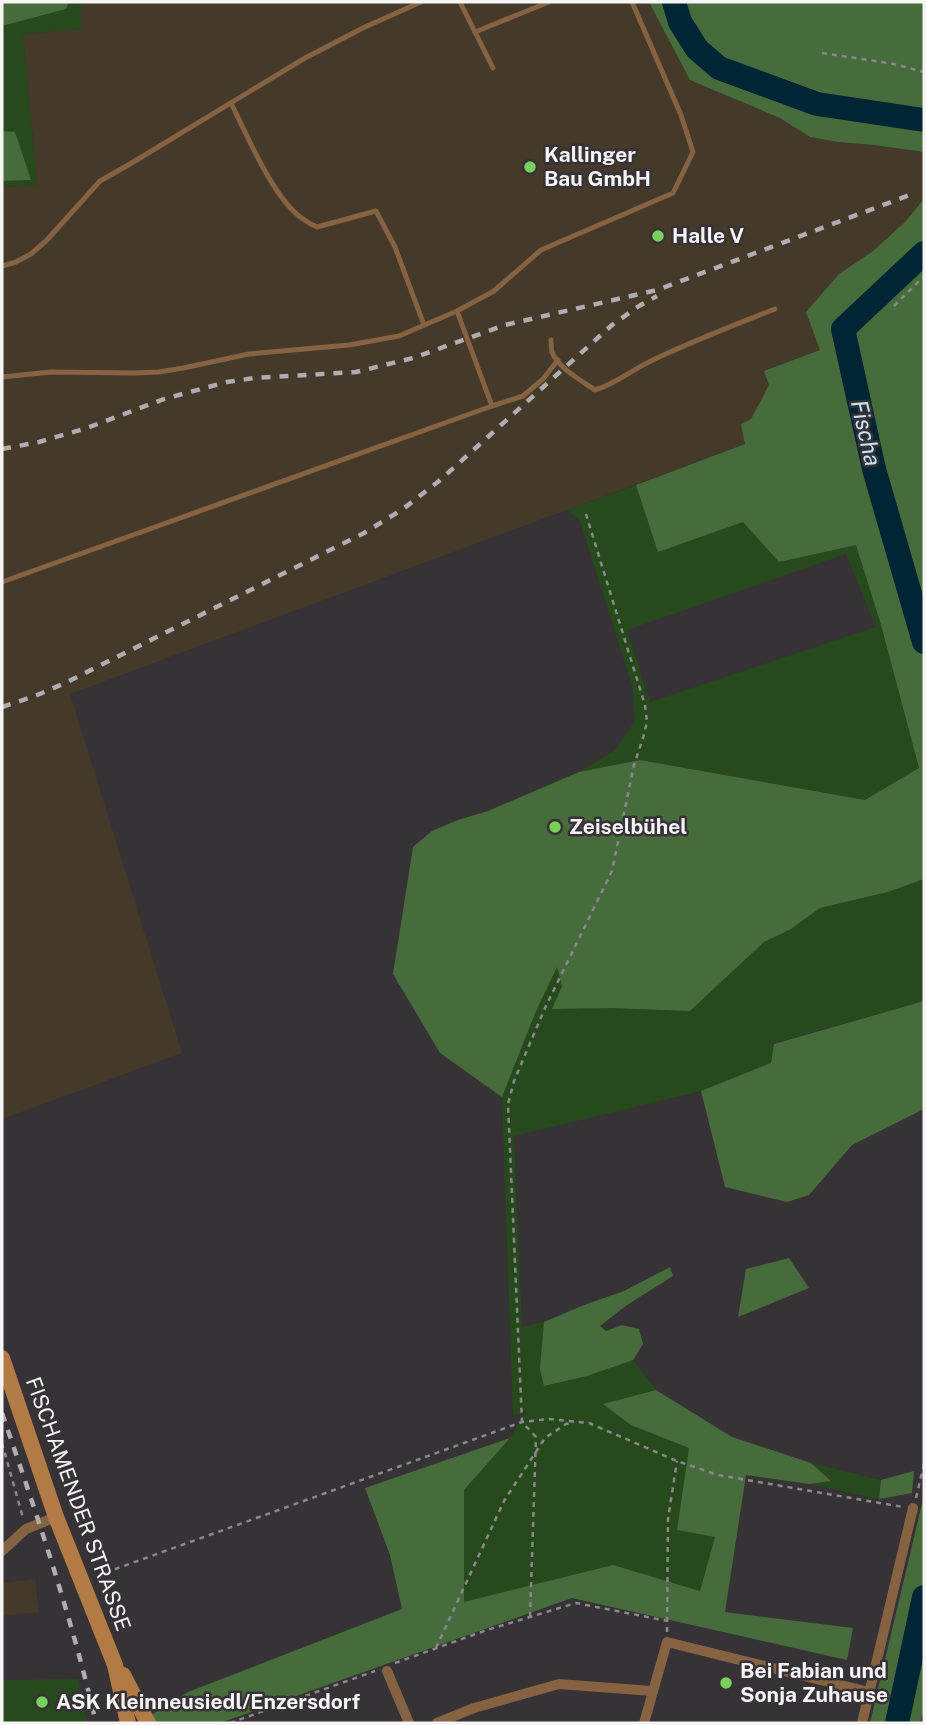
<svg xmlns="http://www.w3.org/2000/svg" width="926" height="1725" font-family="'Public Sans',sans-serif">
<rect width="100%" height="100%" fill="#373236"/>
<g fill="#45392a">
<polygon points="81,2 649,2 690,80 780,118 811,137 838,142 874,145 924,152 924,199 905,222 873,251 839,274 820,350 764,371 769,385 751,419 745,444 70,694 182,1053 2,1119 2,187 37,185 23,34 81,29"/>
<polygon points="35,1579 39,1612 2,1616 2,1583"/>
</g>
<g fill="#274a1c" fill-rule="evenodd">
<polygon points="69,2 81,2 81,29 23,34 37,185 2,187 2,181 31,180 15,133 2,131 2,26 66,9"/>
<path d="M636 485 658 552 743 522 779 561 856 545 881 625 919 768 865 800 640 760 579 772 615 750 635 721 632 685 580 521 567 510ZM846 554 876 627 650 702 627 630Z"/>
<polygon points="924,879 924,1001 774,1043 771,1063 701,1091 514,1136 522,1327 544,1322 540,1369 545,1386 587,1376 633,1360 656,1390 604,1404 631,1425 689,1448 677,1530 715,1537 700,1591 613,1565 463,1603 464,1490 510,1438 527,1411 513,1416 502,1097 536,1011 557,965 562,986 553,1009 611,1008 690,1011 764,942 791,929 820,908 888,892"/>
<polygon points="811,1463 881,1480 879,1499 809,1484 831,1480"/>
<polygon points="78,1679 87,1723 2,1723 2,1680"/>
</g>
<g fill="#476c3c">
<polygon points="2,2 69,2 66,9 2,26"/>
<polygon points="649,2 924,2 924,152 874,145 838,142 810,137 780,118 690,80"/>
<polygon points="2,131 15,132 31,180 2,181"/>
<polygon points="924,199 924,879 888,892 820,908 791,929 764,942 690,1011 611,1008 552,1009 562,986 557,967 536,1011 502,1097 440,1053 393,974 413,847 432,831 458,820 488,811 579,772 640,760 865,800 919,768 881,625 856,545 779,562 743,522 658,552 636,485 745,444 741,424 751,419 769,385 764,371 820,350 806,312 839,274 873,251 905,222"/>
<polygon points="924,1001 924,1109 852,1145 809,1195 787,1202 725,1187 701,1091 771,1063 774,1044"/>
<polygon points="789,1258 809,1288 738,1317 746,1269"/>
<polygon points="670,1267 673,1276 627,1305 600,1326 606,1331 622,1325 639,1329 643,1344 633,1360 587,1376 544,1386 540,1369 544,1322 584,1305 624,1291"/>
<polygon points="656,1390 732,1437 811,1463 831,1481 809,1484 746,1475 725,1612 853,1628 847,1660 572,1598 220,1723 152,1723 148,1717 188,1692 402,1609 390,1555 365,1488 510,1438 464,1490 464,1602 613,1565 700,1591 715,1537 677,1530 689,1448 631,1425 603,1404"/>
<polygon points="914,1471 912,1493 879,1499 881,1480"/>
<polygon points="924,1495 924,1707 920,1723 870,1723"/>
</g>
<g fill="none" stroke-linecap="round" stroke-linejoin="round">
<g stroke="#002535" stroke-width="24">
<polyline points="674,2 680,22 697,49 719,68 817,104 924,120"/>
<polyline points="924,253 843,329 874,469 924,642"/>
<polyline points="897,1723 924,1597"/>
</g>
<g stroke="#8b878a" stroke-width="2.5" stroke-dasharray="5 5" stroke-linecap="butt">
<polyline points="822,53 894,64 924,72"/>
<polyline points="894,306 924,276"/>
<polyline points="2,1443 23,1518"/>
<polyline points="916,1498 924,1464"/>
<polyline points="96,1576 522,1422 549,1419 589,1423 677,1461 718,1475 903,1507"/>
<polyline points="530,1617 536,1437 522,1422 508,1104 514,1081 545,1008 612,871 634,765 643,738 647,722 645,705 585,511"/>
<polyline points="667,1632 668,1519 677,1461"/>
<polyline points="436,1648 504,1501 545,1438 566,1424 574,1422"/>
<polyline points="395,1663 487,1630 576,1603 668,1621"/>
<polyline points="230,1723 375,1671"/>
</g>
<g stroke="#856241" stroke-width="5">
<polyline points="460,2 493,68"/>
<polyline points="475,32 549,2"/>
<path d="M231 103C247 135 274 200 303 219 307 222 312 225 317 227L376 211 395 247 424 325"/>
<polyline points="2,266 16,262 31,254 46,241 100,181 130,164 305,58 365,27 421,2"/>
<path d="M551 340C551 344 551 348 552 352 558 368 582 381 595 390 616 384 633 369 653 360 693 341 734 325 775 309"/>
<polyline points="2,377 51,372 135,373 159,372 183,368 249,354 349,345 399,336 457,311 494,291 541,250 673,193 693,152 681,115 632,2"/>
<polyline points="492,406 523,396 543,379 558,360"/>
<polyline points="2,582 492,406 457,311"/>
</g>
<g stroke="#856241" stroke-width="10">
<polyline points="2,1551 26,1529 56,1517"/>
<polyline points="387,1671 409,1723"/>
<polyline points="437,1723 474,1708 559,1684 652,1691"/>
<polyline points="644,1723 667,1642 869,1692"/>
<polyline points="862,1723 913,1508"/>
</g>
<g stroke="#b27a45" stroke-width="16">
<polyline points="2,1358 56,1517 115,1665 128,1723"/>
<polyline points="123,1675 148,1723"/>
</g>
<g stroke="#b0acaf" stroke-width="4.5" stroke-dasharray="9 9" stroke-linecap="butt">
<polyline points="2,449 39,442 87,428 164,399 227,382 255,378 356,372 413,358 505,325 657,290 915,193"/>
<polyline points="2,707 35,696 63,684 364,533 403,509 439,481 612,325 639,306 657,296"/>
<path d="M2 1413C37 1515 72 1618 96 1723"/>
</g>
</g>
<g fill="#76d25a" stroke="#373236" stroke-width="2.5">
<circle cx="530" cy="167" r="7"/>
<circle cx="658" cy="236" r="7"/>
<circle cx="555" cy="827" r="7"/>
<circle cx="726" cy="1683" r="7"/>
<circle cx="42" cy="1702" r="7"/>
</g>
<g text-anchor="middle" stroke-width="5" stroke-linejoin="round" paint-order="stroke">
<g font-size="21" font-weight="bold" fill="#f7f4f6" stroke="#373236" text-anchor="start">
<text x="544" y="162">Kallinger<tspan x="544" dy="24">Bau GmbH</tspan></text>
<text x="672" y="243">Halle V</text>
<text x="569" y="834">Zeiselbühel</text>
<text x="740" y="1678">Bei Fabian und<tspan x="740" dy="24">Sonja Zuhause</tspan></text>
<text x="56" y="1709">ASK Kleinneusiedl/Enzersdorf</text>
</g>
<g font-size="21" fill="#f7f4f6" stroke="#373236">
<text transform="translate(78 1504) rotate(70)" y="7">FISCHAMENDER STRASSE</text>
</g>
<g font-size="23" font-style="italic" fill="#c4e7fb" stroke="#373236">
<text transform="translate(866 433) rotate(77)" y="8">Fischa</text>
</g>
</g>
<rect width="926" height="1725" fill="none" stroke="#f7f4f6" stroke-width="7"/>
</svg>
